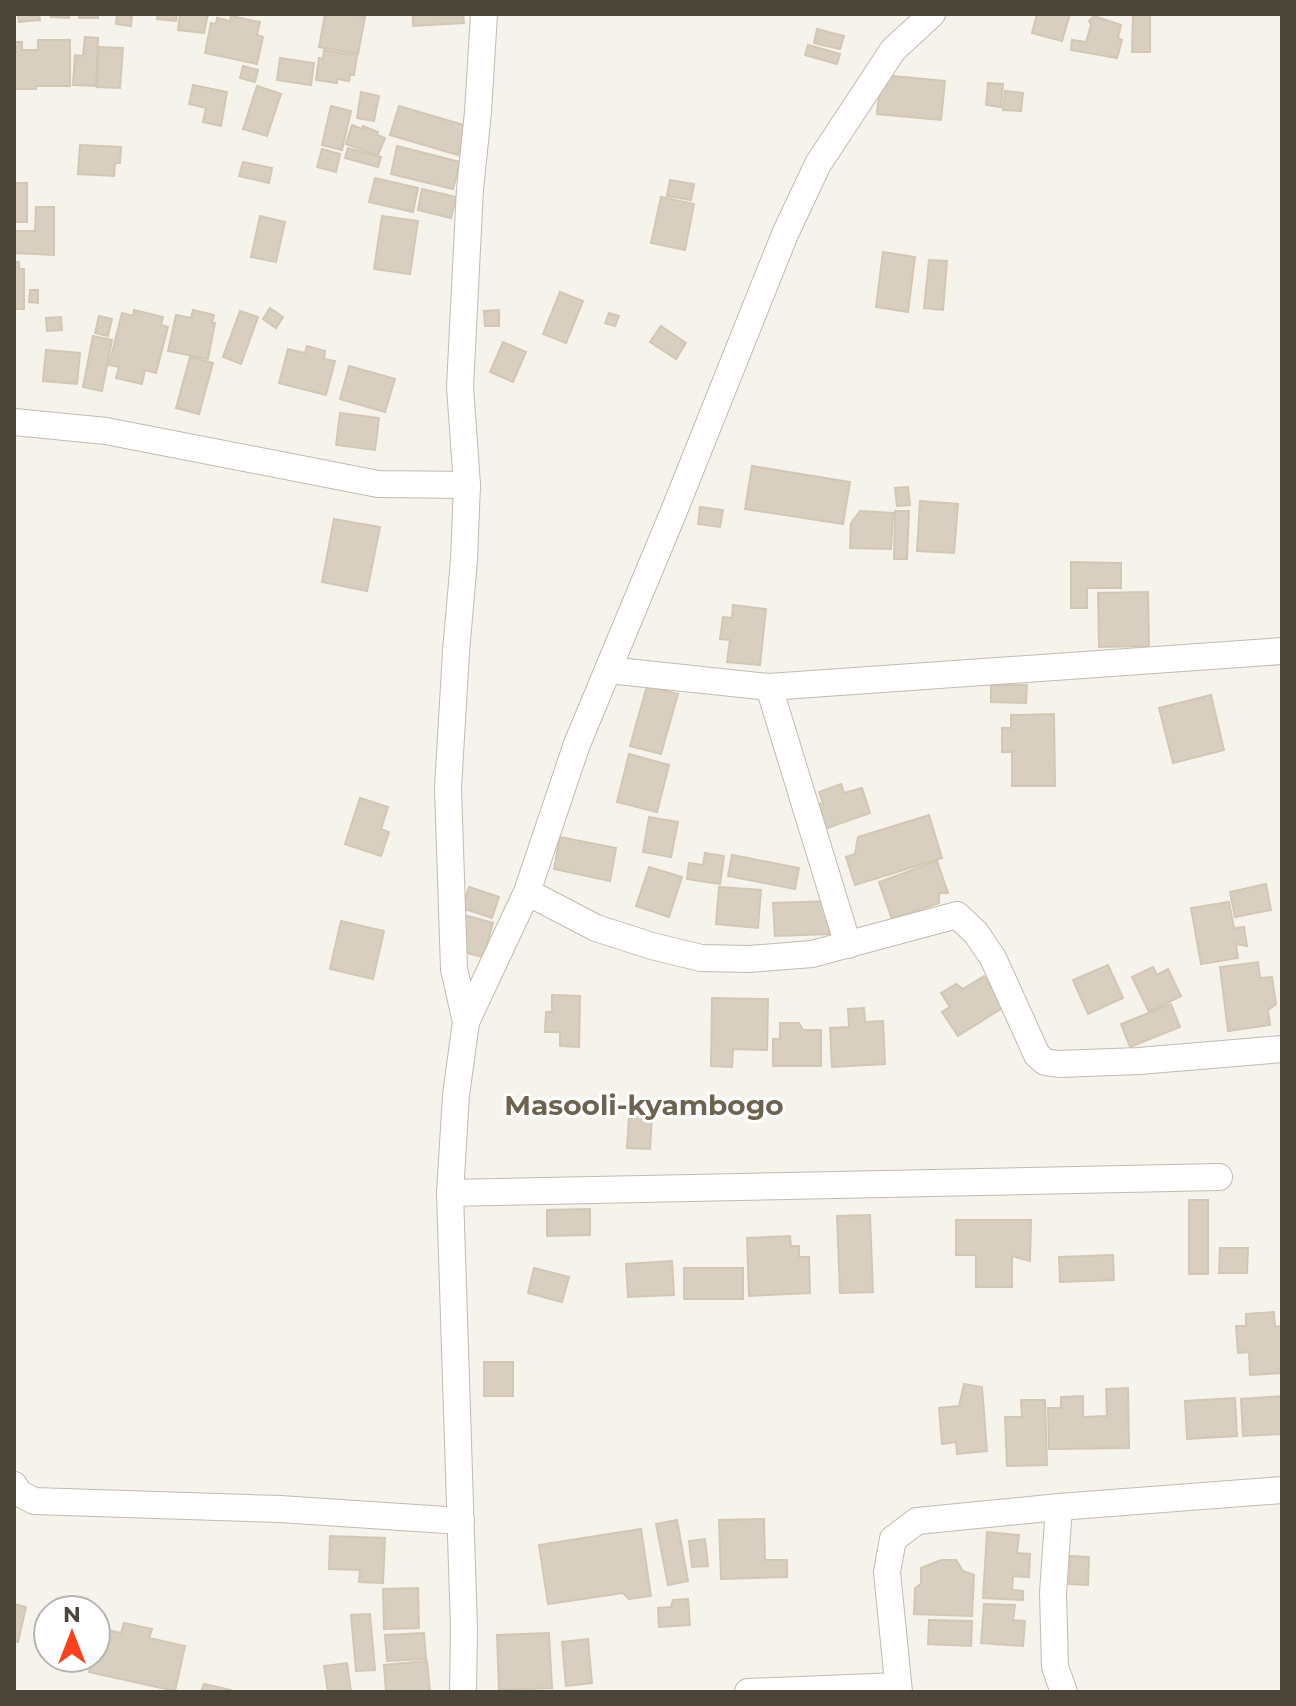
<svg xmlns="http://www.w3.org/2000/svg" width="1296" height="1706" font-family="Montserrat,sans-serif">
<rect width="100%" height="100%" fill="#f6f3ec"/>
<g fill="#d8cfc1" stroke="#d3c7b4" stroke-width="2">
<polygon points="18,14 39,14 40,20 19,22"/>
<polygon points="51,14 69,14 69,18 51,17"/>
<rect x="79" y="14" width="19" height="4"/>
<polygon points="117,14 132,14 131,26 116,24"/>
<polygon points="158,14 177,14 176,21 157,19"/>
<polygon points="180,14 208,14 204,33 178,30"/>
<polygon points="325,14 349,14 365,17 358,54 319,47"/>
<polygon points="413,14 463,14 464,23 413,26"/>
<polygon points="1037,14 1070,14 1062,41 1032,33"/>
<polygon points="1133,15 1150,15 1150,52 1132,52"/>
<polygon points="231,16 260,22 257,35 263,37 257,64 205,53 211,23 216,24 217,18 230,21"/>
<polygon points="1094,16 1121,25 1118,38 1122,40 1117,58 1071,50 1072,40 1086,42 1091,25 1089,21"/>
<polygon points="817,29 844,36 840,49 814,43"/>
<polygon points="85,37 98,38 96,86 73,85 75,55 83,56"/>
<polygon points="38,40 70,40 70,86 36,86 36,89 14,89 14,42 22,42 22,50 38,50"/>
<polygon points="808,45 840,54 837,64 805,55"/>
<polygon points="99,47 123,48 120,88 97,87"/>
<polygon points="324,50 357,56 354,75 350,75 349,81 337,79 337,83 316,80 319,58 323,59"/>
<polygon points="280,58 314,63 311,85 277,80"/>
<polygon points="243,66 258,70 255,82 240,78"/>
<polygon points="881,75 945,81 941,120 877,114"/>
<polygon points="988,83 1003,84 1001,107 986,105"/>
<polygon points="193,85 227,92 221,126 203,122 206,108 189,104"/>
<polygon points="257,86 281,94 267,136 243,129"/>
<polygon points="1005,91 1023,93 1021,111 1003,110"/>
<polygon points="361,92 379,96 374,121 357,118"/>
<polygon points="331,106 351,111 342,150 322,145"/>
<polygon points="399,106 467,126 458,155 390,135"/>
<polygon points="352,125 362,129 363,126 378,132 377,135 385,138 378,155 346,144"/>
<polygon points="80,145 121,147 120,163 115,163 114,176 78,174"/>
<polygon points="397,146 460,162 453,189 391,174"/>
<polygon points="348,148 381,157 378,167 345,158"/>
<polygon points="322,149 340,154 336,172 317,167"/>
<polygon points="243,162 272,168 269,183 239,176"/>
<polygon points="375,178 418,188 413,212 369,202"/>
<polygon points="670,180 694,184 691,200 667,196"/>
<rect x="14" y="183" width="13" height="39"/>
<polygon points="422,189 456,197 451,218 418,210"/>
<polygon points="661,197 694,204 685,250 651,243"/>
<polygon points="36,207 54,207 54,255 14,253 14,231 35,231"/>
<polygon points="260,216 285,222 276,262 251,257"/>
<polygon points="382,216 418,221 410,274 374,269"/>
<polygon points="883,252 915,257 908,312 876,307"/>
<polygon points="929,260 947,261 943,310 924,308"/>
<polygon points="14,262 19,262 19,269 24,269 24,309 14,309"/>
<polygon points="30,290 38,290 38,303 29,302"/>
<polygon points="560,292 583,301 566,343 543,334"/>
<polygon points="270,308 283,317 276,328 263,319"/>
<polygon points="134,310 163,317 161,325 168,327 156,373 145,370 142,384 116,378 119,367 109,365 122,313 133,316"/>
<polygon points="193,310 214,315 212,323 215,323 208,359 168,351 176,315 191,318"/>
<polygon points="499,310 499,326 485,326 484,311"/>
<polygon points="240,311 258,317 241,364 223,357"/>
<polygon points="609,313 619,316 615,326 605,323"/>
<polygon points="99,316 112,319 108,336 95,333"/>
<polygon points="61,317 62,330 47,331 46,318"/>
<polygon points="661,326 686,343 676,359 650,342"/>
<polygon points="93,336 112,340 102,391 83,387"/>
<polygon points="503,342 526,352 513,382 490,372"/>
<polygon points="307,346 325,351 324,359 335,361 326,395 279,383 288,349 305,353"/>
<polygon points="46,350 80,353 77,384 43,381"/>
<polygon points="190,357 213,363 199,414 176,408"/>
<polygon points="349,366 395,379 385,412 340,399"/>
<polygon points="340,413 379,418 375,450 336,445"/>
<polygon points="752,466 850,482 843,524 745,509"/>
<polygon points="908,487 910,505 897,506 895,488"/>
<polygon points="920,501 958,504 954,553 917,551"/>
<polygon points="700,507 723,510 720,527 698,524"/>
<polygon points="860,511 893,513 891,549 850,548 851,523"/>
<polygon points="895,511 909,511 907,559 894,559"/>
<polygon points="334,519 380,527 367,591 322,582"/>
<polygon points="1071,562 1121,563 1121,588 1087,588 1087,608 1071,608"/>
<polygon points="1148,592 1149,646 1099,647 1098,593"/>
<polygon points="733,605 766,609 760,665 727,662 730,640 720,639 723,617 732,618"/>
<polygon points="991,685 1027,685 1026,703 991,702"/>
<polygon points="647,686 678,694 661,754 630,746"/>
<polygon points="1211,695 1224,750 1173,763 1159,708"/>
<polygon points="1054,714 1055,786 1012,786 1012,752 1002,752 1002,728 1011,728 1011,715"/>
<polygon points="629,754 669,765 657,812 617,802"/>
<polygon points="841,784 844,793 862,788 870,813 822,830 813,806 823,803 819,792"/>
<polygon points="360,798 388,807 381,829 389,832 381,856 345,844"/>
<polygon points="929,815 942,858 855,885 846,857 855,854 858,837"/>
<polygon points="649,817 678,822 671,857 643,852"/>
<polygon points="560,837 616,848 610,881 554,869"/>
<polygon points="705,853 724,856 720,884 687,879 689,863 703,865"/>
<polygon points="732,855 799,868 795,889 728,876"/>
<polygon points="937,861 948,893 939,893 939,903 892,919 879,882"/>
<polygon points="649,867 682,877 669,917 636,906"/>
<polygon points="1266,884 1271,910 1235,917 1230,892"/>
<polygon points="469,887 499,897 492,918 462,908"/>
<polygon points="719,887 761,890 758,928 716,924"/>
<polygon points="828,901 829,934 775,936 773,903"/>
<polygon points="1229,902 1234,928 1244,927 1247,946 1236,944 1238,958 1201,964 1191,908"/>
<polygon points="464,915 493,923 483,957 455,950"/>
<polygon points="341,921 384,931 373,979 330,969"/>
<polygon points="1258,962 1260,978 1272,977 1276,1004 1268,1010 1270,1025 1228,1031 1220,967"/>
<polygon points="1108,965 1123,998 1088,1014 1073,980"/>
<polygon points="1153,967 1157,975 1168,969 1181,996 1149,1012 1132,977"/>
<polygon points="984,976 1004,1007 958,1036 942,1012 950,1007 941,993 956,984 963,989"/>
<polygon points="552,995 580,996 579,1047 560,1046 560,1032 545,1032 546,1012 552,1012"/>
<polygon points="712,998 768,999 767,1050 733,1049 732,1067 711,1066"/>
<polygon points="1171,1004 1180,1027 1130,1047 1121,1024"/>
<polygon points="864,1008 865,1022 883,1021 885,1064 832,1067 830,1028 849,1027 848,1009"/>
<polygon points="780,1023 799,1023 803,1030 821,1030 821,1066 773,1066 773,1039 780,1039"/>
<polygon points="629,1116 652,1117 650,1149 627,1148"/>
<rect x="1189" y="1200" width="19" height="74"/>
<polygon points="590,1209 590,1235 547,1236 547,1210"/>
<polygon points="870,1215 873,1292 840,1293 837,1216"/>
<polygon points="956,1220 1031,1220 1030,1261 1012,1256 1012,1287 976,1287 976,1255 956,1255"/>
<polygon points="790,1236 791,1246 799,1246 799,1257 809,1257 810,1293 749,1296 747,1238"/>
<polygon points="1220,1248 1248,1248 1247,1273 1219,1273"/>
<polygon points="1113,1255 1114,1280 1060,1282 1059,1257"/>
<polygon points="672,1261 674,1295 628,1297 626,1264"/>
<polygon points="534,1268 569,1277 562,1302 528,1293"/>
<rect x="684" y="1268" width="59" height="31"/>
<polygon points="1274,1312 1275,1327 1282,1326 1282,1373 1250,1375 1249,1352 1238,1353 1236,1326 1246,1326 1246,1314"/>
<rect x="484" y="1362" width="29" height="34"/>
<polygon points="964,1384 982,1387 987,1451 957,1454 956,1442 942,1444 939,1408 959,1406"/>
<polygon points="1128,1388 1129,1448 1049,1449 1048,1408 1061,1408 1061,1397 1083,1396 1083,1417 1107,1416 1106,1389"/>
<polygon points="1282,1396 1282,1434 1243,1436 1241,1399"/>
<polygon points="1235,1398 1237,1436 1187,1439 1185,1401"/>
<polygon points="1021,1400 1045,1400 1047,1465 1007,1466 1005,1417 1022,1417"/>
<polygon points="764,1519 765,1560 787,1560 787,1577 721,1579 719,1520"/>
<polygon points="677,1520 688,1581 668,1585 656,1524"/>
<polygon points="641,1529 651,1596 629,1599 623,1593 548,1604 539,1545"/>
<polygon points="987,1532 1019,1535 1017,1553 1030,1554 1029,1577 1013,1576 1012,1590 1023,1591 1023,1600 983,1598"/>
<polygon points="330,1536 385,1538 383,1583 359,1582 360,1570 329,1569"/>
<polygon points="705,1539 708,1566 692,1567 689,1541"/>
<polygon points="1070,1556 1089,1557 1088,1585 1069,1584"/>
<polygon points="941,1560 956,1560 963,1571 974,1575 972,1616 914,1614 915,1588 921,1584 921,1568"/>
<polygon points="418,1588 419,1628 384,1629 383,1589"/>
<polygon points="688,1599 690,1625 659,1627 658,1608 671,1607 673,1600"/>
<polygon points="14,1604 26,1607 18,1642 14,1641"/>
<polygon points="984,1604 1015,1605 1013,1620 1025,1621 1023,1646 981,1643"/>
<polygon points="370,1614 375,1670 356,1671 351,1615"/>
<polygon points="929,1620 972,1621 971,1646 928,1644"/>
<polygon points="124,1623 152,1629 149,1638 185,1646 175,1691 89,1672 92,1658 96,1658 96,1640 99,1628 121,1633"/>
<polygon points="424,1633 426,1659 387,1661 385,1635"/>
<polygon points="549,1633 552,1688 499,1690 497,1635"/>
<polygon points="588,1639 592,1683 566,1686 562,1642"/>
<polygon points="427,1661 430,1692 386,1692 384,1665"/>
<polygon points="347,1663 351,1692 328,1692 324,1666"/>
<polygon points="204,1684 231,1690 231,1692 201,1692"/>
</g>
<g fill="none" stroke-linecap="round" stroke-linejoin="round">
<defs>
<g id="minor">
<polyline points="14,422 106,431 378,484 467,485"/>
<polyline points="608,670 769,687 1282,651"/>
<polyline points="769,687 848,945"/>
<polyline points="527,892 596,928 652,946 701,958 749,959 812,954 957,915 976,933 993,958 1037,1055 1045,1062 1059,1064 1139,1061 1282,1049"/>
<polyline points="466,1022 454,969 448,788 456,652 464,560 467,485 460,387 470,189 478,112 484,14"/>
<polyline points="450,1193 1219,1177"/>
<polyline points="14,1485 19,1493 34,1501 280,1509 461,1521"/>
<polyline points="1059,1507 1053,1593 1055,1667 1064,1692"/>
<polyline points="463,1692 464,1629 450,1193 456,1095 466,1022 527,892 577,744 674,511 785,234 818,164 893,50 932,14"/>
<polyline points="748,1692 898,1686"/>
<polyline points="899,1692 887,1572 893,1539 917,1521 1059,1507 1282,1490"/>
</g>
</defs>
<use href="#minor" stroke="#c2bbae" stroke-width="28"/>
<use href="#minor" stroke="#fff" stroke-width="26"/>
</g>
<g text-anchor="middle" stroke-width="6" stroke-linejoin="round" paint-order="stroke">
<g font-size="28" font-weight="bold" fill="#6e6250" stroke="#fff">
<text x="644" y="1115">Masooli-kyambogo</text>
</g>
</g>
<rect width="1296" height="1706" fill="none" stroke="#4b4439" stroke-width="32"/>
<g transform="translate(72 1634)"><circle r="38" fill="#ffffff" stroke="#b7b4b0" stroke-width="2"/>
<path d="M0-6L14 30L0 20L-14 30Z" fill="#fc3f1d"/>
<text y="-12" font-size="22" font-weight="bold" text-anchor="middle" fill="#4b4439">N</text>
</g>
</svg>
